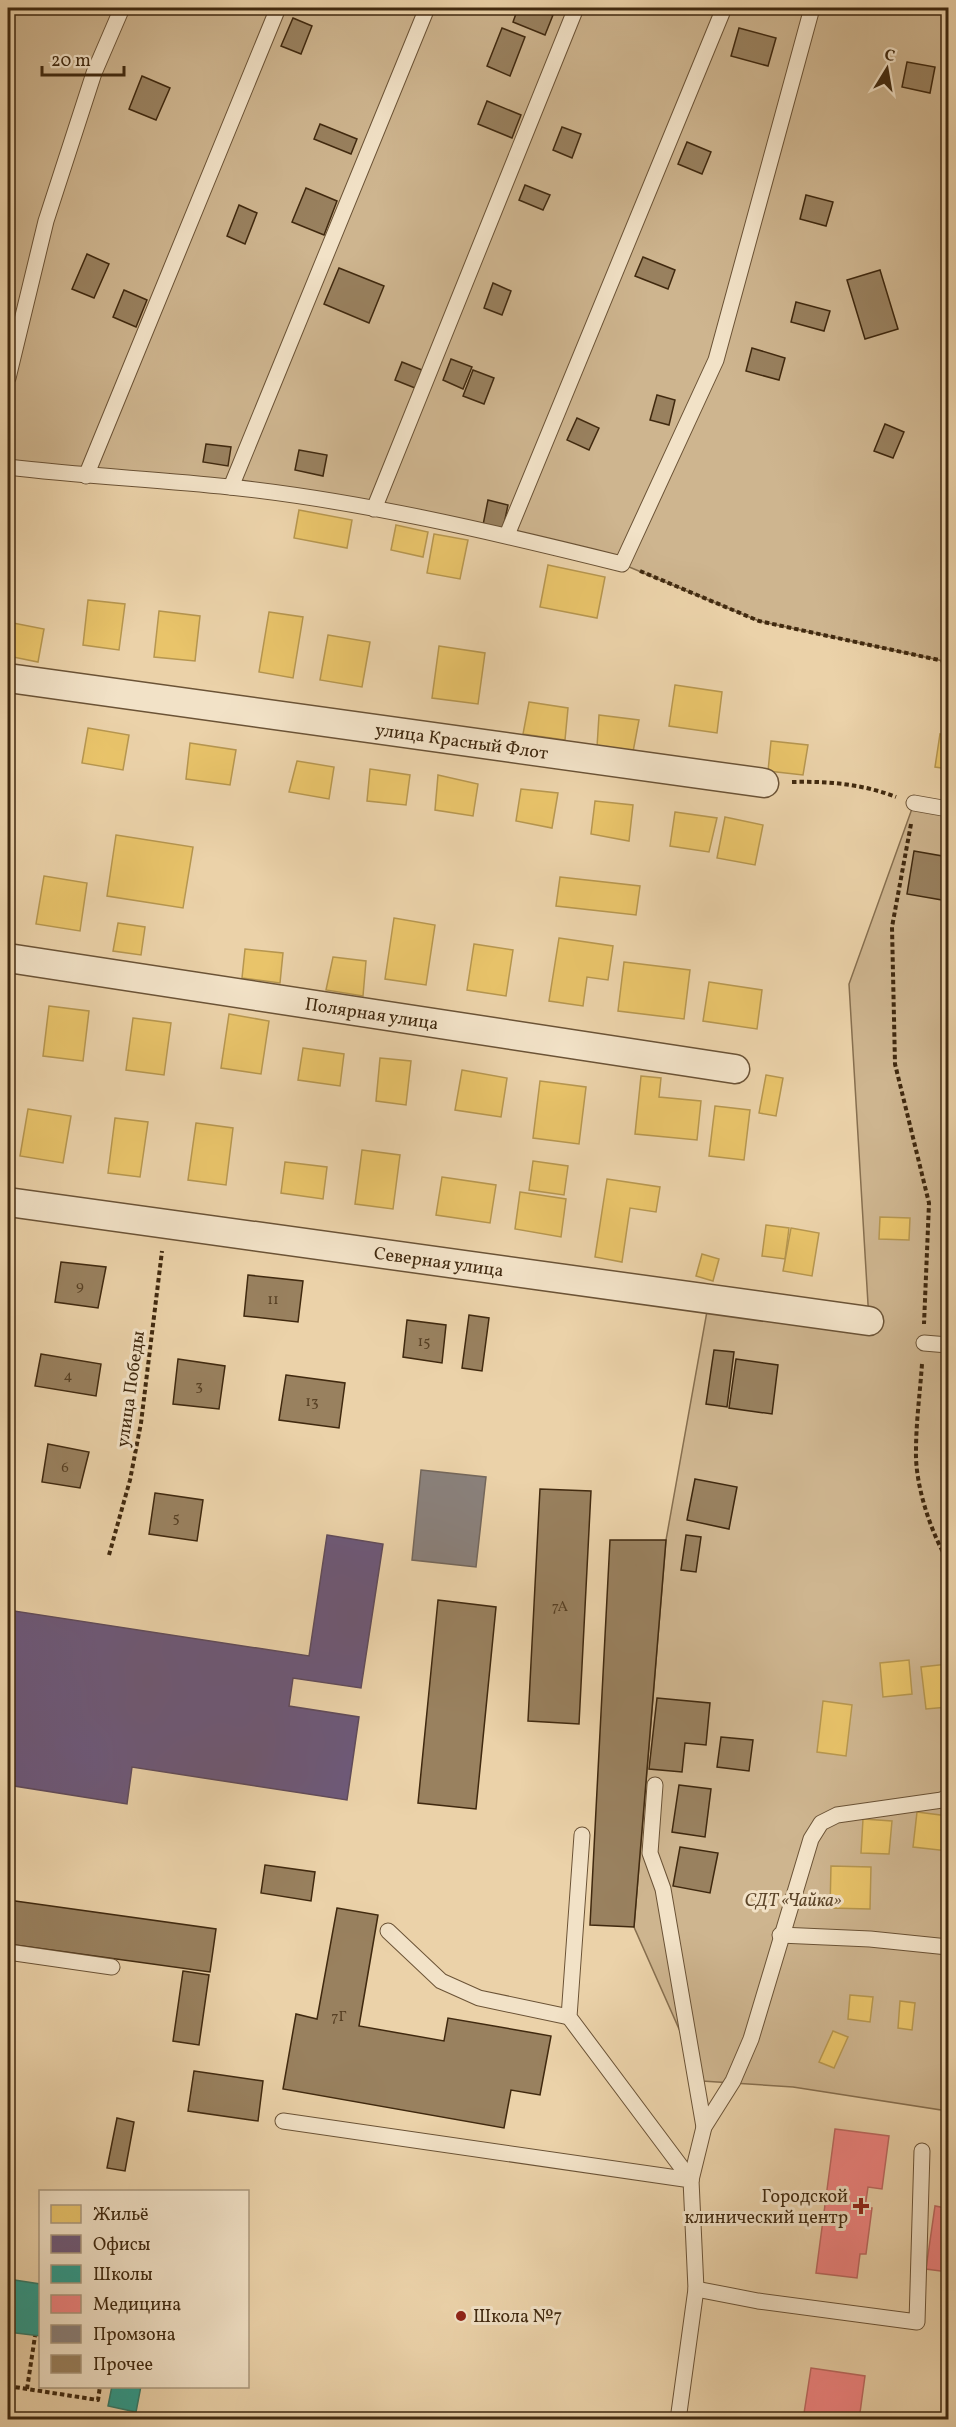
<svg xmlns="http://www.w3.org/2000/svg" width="956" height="2427" font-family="Vollkorn,serif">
<rect width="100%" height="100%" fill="#ebd2a9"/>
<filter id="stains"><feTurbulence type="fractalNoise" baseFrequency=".00333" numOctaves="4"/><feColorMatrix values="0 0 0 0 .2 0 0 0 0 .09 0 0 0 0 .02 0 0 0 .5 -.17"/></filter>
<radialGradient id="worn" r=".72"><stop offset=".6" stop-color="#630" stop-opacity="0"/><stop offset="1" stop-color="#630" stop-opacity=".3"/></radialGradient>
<g fill="#ceb58f" stroke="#876f4f" stroke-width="1.5">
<polygon points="8,8 948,8 948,662 759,621 622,564 374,509 8,467"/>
<polygon points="914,803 948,809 948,2111 793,2087 702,2081 634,1927 666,1540 709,1300 869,1321 849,984"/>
</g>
<g fill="#e9c46a" stroke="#b6964f" stroke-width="1.5">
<polygon points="299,510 352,520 347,548 294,538"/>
<polygon points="396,525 428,532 423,557 391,550"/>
<polygon points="434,534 468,540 460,579 427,573"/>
<polygon points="548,565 605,577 597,618 540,607"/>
<polygon points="88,600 125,604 119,650 83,645"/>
<polygon points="159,611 200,616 195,661 154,657"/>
<polygon points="269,612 303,617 293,678 259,672"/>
<polygon points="8,622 44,629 38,662 8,656"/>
<polygon points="328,635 370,642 362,687 320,680"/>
<polygon points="439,646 485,653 478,704 432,698"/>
<polygon points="675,685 722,692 717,733 669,726"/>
<polygon points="529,702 568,708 565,740 523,734"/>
<polygon points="599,715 639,720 633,752 597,747"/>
<polygon points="88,728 129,735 123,770 82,763"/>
<polygon points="940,734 948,736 948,769 935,767"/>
<polygon points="771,741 808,745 803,775 768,771"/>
<polygon points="190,743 236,750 230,785 186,779"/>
<polygon points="297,761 334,767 329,799 289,792"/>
<polygon points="370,769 410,775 406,805 367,801"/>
<polygon points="438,775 478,784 473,816 435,810"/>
<polygon points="521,789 558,793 552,828 516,821"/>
<polygon points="595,801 633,805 629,841 591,834"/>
<polygon points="675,812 717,818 709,852 670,846"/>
<polygon points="725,817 763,825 755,865 717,858"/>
<polygon points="116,835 193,847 183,908 107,896"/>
<polygon points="44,876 87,883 80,931 36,924"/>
<polygon points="560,877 640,886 636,915 556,906"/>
<polygon points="394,918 435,925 426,985 385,979"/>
<polygon points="118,923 145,927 141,955 113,951"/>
<polygon points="559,938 613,946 608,980 587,977 583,1006 549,1001"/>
<polygon points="474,944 513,950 506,996 467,990"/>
<polygon points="245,949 283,953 280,983 242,978"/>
<polygon points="333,957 366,961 363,996 326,990"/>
<polygon points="624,962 690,970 684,1019 618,1011"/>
<polygon points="709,982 762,990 757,1029 703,1021"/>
<polygon points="49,1006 89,1011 83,1061 43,1056"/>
<polygon points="229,1014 269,1021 261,1074 221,1068"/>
<polygon points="133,1018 171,1023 164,1075 126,1070"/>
<polygon points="303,1048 344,1054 340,1086 298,1080"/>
<polygon points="380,1058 411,1061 406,1105 376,1101"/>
<polygon points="462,1070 507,1078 501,1117 455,1110"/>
<polygon points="766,1075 783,1078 776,1116 759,1113"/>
<polygon points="641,1076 661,1078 659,1097 701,1101 697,1140 635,1134"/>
<polygon points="540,1081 586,1087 579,1144 533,1138"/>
<polygon points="715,1106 750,1110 744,1160 709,1156"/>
<polygon points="28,1109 71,1116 63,1163 20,1156"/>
<polygon points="115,1118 148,1122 140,1177 108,1173"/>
<polygon points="196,1123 233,1128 226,1185 188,1180"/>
<polygon points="362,1150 400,1155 393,1209 355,1204"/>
<polygon points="533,1161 568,1166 564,1195 529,1190"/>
<polygon points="285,1162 327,1167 323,1199 281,1193"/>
<polygon points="442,1177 496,1185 490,1223 436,1215"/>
<polygon points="607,1179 660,1187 656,1212 630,1208 622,1262 595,1257"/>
<polygon points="520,1192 566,1199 561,1237 515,1229"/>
<polygon points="880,1217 910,1218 909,1240 879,1239"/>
<polygon points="766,1225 789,1228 785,1259 762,1256"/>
<polygon points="791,1228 819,1233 812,1276 783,1271"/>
<polygon points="702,1254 719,1259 713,1281 696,1276"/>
<polygon points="909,1660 912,1694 883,1697 880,1663"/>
<polygon points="948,1664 948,1707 926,1709 921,1667"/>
<polygon points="823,1701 852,1705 846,1756 817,1752"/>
<polygon points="917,1812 948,1816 948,1851 913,1847"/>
<polygon points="863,1819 892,1821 889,1854 861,1853"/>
<polygon points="831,1866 871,1867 870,1909 830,1908"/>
<polygon points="850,1995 873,1997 870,2022 848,2019"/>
<polygon points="900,2001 915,2003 912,2030 898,2028"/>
<polygon points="833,2031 848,2037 834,2068 819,2062"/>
</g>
<polygon fill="#6d597a" stroke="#604b5a" stroke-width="1.5" points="327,1535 383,1544 361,1688 293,1678 289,1706 359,1717 347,1800 132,1767 127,1804 8,1785 8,1610 309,1656"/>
<g fill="#2a9d8f" stroke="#317a69" stroke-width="1.5">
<polygon points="8,2279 40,2284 40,2336 8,2332"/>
<polygon points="112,2386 141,2386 136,2412 108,2406"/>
</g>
<g fill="#f28482" stroke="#bd6960" stroke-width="1.5">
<polygon points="835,2129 889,2136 882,2189 868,2187 865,2208 872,2208 866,2254 860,2254 857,2278 816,2273"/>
<polygon points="948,2191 948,2272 926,2269 935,2206 946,2208"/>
<polygon points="811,2368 865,2376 859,2420 803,2420"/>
<polygon points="948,2380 948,2420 942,2420"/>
</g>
<polygon fill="#8a817c" stroke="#74675b" stroke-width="1.5" points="421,1470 486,1477 476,1567 412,1560"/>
<g fill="#99815f" stroke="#40290f" stroke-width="1.5">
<polygon points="518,8 534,8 553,15 545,35 513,22"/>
<polygon points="293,18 312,26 301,54 281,46"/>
<polygon points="502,28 525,37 510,76 487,66"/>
<polygon points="739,28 776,38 768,66 731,56"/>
<polygon points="907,62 935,67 930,93 902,87"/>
<polygon points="142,76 170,88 156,120 129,109"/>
<polygon points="487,101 521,115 512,138 478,124"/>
<polygon points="320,124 357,139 351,154 314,139"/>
<polygon points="562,127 581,134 572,158 553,150"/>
<polygon points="687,142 711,152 702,174 678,164"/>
<polygon points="525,185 550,195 543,210 519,200"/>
<polygon points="306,188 337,201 324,235 292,222"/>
<polygon points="806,195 833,202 826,226 800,219"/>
<polygon points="239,205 257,213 245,244 227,236"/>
<polygon points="87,254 109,264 94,298 72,289"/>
<polygon points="643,257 675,270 668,289 635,276"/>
<polygon points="339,268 384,286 369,323 324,304"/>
<polygon points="880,270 898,329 865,339 847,280"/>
<polygon points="493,283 511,291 502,315 484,308"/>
<polygon points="124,290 147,300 136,327 113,317"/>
<polygon points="796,302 830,311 824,331 791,322"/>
<polygon points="752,348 785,358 779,380 746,371"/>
<polygon points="451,359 472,367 463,389 443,380"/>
<polygon points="402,362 422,370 415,388 395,380"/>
<polygon points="473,370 494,378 484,404 463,396"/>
<polygon points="657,395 675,400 669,425 650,420"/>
<polygon points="577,418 599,428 589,450 567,440"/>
<polygon points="885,424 904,432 893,458 874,451"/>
<polygon points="206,444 231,447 228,466 203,462"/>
<polygon points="299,450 327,455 323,476 295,470"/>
<polygon points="488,500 508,505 503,529 483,525"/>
<polygon points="914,851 948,857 948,901 907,894"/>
<polygon points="61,1262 106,1267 98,1308 55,1302"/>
<polygon points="248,1275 303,1281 298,1322 244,1316"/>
<polygon points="469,1315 489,1318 482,1371 462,1368"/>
<polygon points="407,1320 446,1325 442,1363 403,1357"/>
<polygon points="714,1350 734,1352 727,1407 706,1404"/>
<polygon points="41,1354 101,1364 96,1396 35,1386"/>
<polygon points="178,1359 225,1366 219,1409 173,1404"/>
<polygon points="736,1359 778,1365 772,1414 729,1408"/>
<polygon points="286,1375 345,1383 339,1428 279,1420"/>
<polygon points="48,1444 89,1452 80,1488 42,1482"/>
<polygon points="695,1479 737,1487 729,1529 687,1520"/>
<polygon points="540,1489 591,1491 579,1724 528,1721"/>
<polygon points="155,1493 203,1500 197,1541 149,1534"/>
<polygon points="686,1535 701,1537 696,1572 681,1570"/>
<polygon points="610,1540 666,1540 634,1927 590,1925"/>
<polygon points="438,1600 496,1607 476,1809 418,1803"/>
<polygon points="657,1698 710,1703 706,1745 685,1743 682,1772 649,1769"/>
<polygon points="721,1737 753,1740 749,1771 717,1767"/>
<polygon points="679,1785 711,1789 705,1837 672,1832"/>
<polygon points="680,1847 718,1853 710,1893 673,1886"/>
<polygon points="265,1865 315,1872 311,1901 261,1893"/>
<polygon points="8,1900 216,1929 210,1972 8,1944"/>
<polygon points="337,1908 378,1915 359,2026 444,2041 448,2018 551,2036 540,2095 511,2090 504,2128 283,2089 296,2014 317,2019"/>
<polygon points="183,1971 209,1975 199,2045 173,2041"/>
<polygon points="194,2071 263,2081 258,2121 188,2111"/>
<polygon points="117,2118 134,2122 125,2171 107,2168"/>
</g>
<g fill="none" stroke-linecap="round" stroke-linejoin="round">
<defs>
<g id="lane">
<polyline points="8,378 46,221 94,73 122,8"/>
<path d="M8 467C81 476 156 479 230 487 362 501 493 532 622 564L716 360 812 8"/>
<polyline points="86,476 278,8"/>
<polyline points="231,487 427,8"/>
<polyline points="374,509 576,8"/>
<polyline points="507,535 724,8"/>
<polyline points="914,803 948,809"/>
<polyline points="924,1343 948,1345"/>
<polyline points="655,1785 650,1853 663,1889 704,2127"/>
<polyline points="582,1835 569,2017 691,2180"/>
<polyline points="388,1931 441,1981 479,1998 569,2017"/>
<polyline points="780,1935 870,1939 948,1947"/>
<polyline points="8,1952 112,1967"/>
<polyline points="283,2121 691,2180 696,2289 678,2420"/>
<polyline points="691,2180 704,2127 733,2081 751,2039 811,1839 821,1823 837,1815 942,1800 948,1796"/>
<polyline points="696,2289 758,2301 917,2322 922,2151"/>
</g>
<g id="street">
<path id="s1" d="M8 678 764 783"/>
<path id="s2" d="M8 958 735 1069"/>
<path id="s3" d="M8 1202 869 1321"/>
</g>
</defs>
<use href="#lane" stroke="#6b5336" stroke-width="17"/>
<use href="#street" stroke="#6b5336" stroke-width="31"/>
<g stroke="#40290f" stroke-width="4" stroke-dasharray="4.5 3" stroke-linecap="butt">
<polyline points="640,571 759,621 948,662"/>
<path d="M792 782C827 781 863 784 896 797"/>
<polyline points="911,824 892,927 895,1064 929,1203 924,1324"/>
<path d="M922 1364C920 1393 916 1422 916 1451 915 1485 931 1533 948 1561"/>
<polyline points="109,1555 130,1480 141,1423 162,1251"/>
<polyline points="8,2386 98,2400 100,2386"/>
<polyline points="27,2389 35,2336"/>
</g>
<use href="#lane" stroke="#f2e2c7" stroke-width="15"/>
<use href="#street" stroke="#f2e2c7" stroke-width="28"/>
</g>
<g fill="#8f2418" stroke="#f2e2c7" stroke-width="2">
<path d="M858 2197h6v6h6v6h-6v6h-6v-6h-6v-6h6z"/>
<circle cx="461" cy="2316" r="6"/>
</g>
<g text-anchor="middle" stroke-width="6" stroke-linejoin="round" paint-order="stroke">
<g font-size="15" fill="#563f23">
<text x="80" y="1290">9</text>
<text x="273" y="1304">11</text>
<text x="424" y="1346">15</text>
<text x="68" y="1380">4</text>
<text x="199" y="1390">3</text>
<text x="312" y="1406">13</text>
<text x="65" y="1472">6</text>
<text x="176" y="1522">5</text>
<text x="560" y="1611">7А</text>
<text x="339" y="2021">7Г</text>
</g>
<g font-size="18" fill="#40290f" stroke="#f2e2c7">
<text dy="6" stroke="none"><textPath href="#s1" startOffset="458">улица Красный Флот</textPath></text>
<text dy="6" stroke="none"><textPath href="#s2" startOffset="368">Полярная улица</textPath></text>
<text dy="6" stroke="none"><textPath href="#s3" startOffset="435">Северная улица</textPath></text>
<text transform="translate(130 1389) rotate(-82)" y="6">улица Победы</text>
</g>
<g font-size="18" font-style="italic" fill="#5c4529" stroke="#f2e2c7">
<text x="793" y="1906">СДТ «Чайка»</text>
</g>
<g font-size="18" fill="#40290f" stroke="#f2e2c7" text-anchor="end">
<text x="848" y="2202">Городской<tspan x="848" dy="21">клинический центр</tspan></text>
<text x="473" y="2322" text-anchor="start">Школа №7</text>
</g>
</g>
<rect width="956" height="2427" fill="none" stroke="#ebd2a9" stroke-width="30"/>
<rect x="9" y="9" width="938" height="2409" fill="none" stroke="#40290f" stroke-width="3"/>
<rect x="15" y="15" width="926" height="2397" fill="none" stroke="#40290f" stroke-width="1.5"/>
<rect x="39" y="2190" width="210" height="198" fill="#f2e2c7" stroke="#ab987d" stroke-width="1.5"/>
<rect x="51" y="2205" width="30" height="18" fill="#e9c46a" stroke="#ab987d" stroke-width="1.5"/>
<text x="93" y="2220" font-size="18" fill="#40290f">Жильё</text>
<rect x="51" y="2235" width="30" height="18" fill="#6d597a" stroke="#ab987d" stroke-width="1.5"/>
<text x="93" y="2250" font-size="18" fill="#40290f">Офисы</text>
<rect x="51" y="2265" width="30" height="18" fill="#2a9d8f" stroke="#ab987d" stroke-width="1.5"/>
<text x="93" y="2280" font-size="18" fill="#40290f">Школы</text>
<rect x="51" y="2295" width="30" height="18" fill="#f28482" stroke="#ab987d" stroke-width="1.5"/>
<text x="93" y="2310" font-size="18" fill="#40290f">Медицина</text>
<rect x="51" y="2325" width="30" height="18" fill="#8a817c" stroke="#ab987d" stroke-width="1.5"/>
<text x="93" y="2340" font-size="18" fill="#40290f">Промзона</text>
<rect x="51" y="2355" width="30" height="18" fill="#99815f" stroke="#ab987d" stroke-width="1.5"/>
<text x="93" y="2370" font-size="18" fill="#40290f">Прочее</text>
<g transform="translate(887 69) rotate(11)" stroke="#f2e2c7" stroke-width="4.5" paint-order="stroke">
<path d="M0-4.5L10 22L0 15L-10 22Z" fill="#40290f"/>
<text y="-9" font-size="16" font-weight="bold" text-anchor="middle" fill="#40290f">С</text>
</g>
<path d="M42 66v9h82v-9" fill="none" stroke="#40290f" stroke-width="3"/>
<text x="51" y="66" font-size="18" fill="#40290f" stroke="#f2e2c7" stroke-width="4.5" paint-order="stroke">20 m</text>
<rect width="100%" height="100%" filter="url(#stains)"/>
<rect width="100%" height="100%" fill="url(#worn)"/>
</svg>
